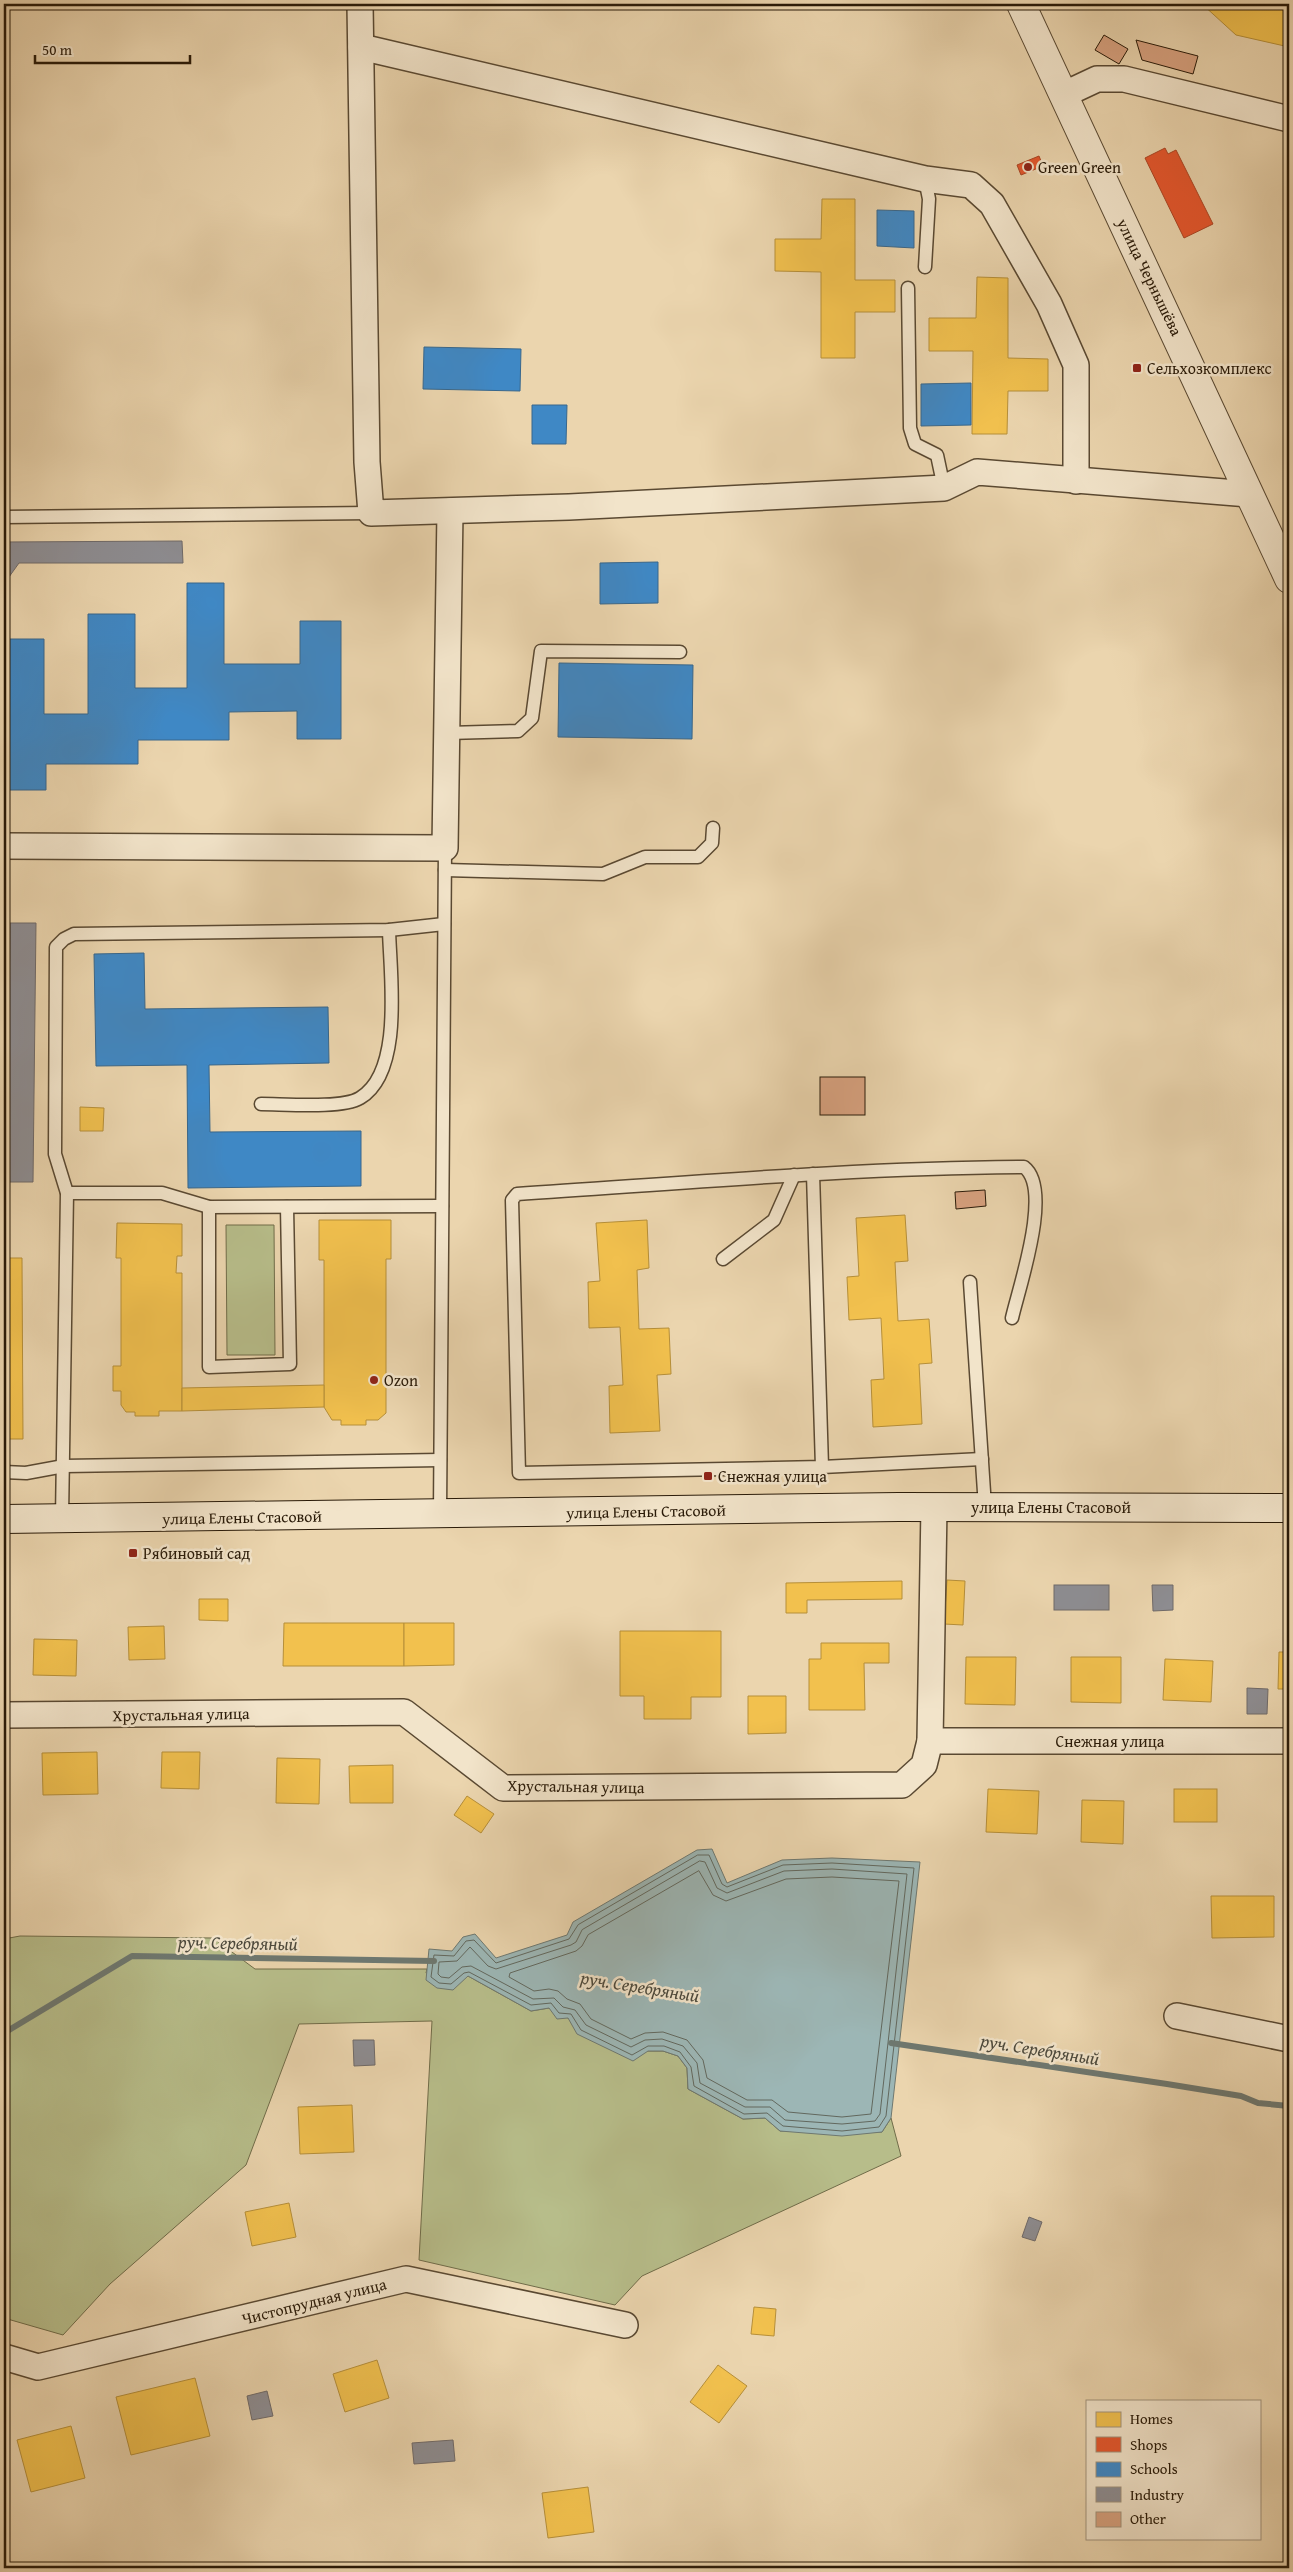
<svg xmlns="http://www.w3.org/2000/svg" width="1293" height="2572" font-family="'Gentium Book Plus',serif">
<rect width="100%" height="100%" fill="#ebd5ae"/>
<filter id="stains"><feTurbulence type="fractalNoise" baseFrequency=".004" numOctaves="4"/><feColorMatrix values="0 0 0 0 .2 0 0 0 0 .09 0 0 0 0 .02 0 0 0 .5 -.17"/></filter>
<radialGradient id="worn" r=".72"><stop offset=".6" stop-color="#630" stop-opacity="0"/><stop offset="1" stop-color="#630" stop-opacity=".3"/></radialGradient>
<g fill="#b7bd8a" stroke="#706c49">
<polygon points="226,1225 274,1225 275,1355 227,1355"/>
<polygon points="20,1936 213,1938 255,1969 427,1969 426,1973 468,1976 531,2011 549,2008 568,2018 648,2051 663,2051 678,2056 687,2068 688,2089 743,2119 765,2118 780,2131 882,2132 891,2118 901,2156 642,2276 615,2305 419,2260 432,2021 299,2024 246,2165 110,2284 63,2335 4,2318 4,1939"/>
</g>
<polygon fill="#9cb6b5" stroke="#6e7870" points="712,1849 727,1883 782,1860 832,1858 920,1862 891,2118 882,2132 842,2136 780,2131 765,2118 743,2119 688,2089 687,2068 678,2056 663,2051 648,2051 633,2061 577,2034 568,2018 557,2019 549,2008 531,2011 468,1976 453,1990 437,1988 426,1980 429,1949 452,1951 463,1937 475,1934 496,1958 567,1935 573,1922 697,1850"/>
<g fill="#f2c14e" stroke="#b68f39">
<polygon points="1202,4 1268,4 1289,9 1289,47 1236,35"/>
<polygon points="822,199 855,199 855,280 895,280 895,312 855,312 855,358 821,358 821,272 775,271 775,239 821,239"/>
<polygon points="977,277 1008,278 1008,358 1048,359 1048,391 1008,391 1007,434 972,434 973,351 929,351 929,318 976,318"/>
<polygon points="80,1107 104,1108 103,1131 80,1131"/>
<polygon points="905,1215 908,1261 895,1262 898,1321 929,1319 932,1363 919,1364 922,1424 873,1427 871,1380 884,1379 881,1318 849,1320 847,1277 859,1276 856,1218"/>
<polygon points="319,1220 391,1220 391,1259 386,1259 386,1413 378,1420 366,1420 366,1425 341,1425 341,1420 332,1420 324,1407 324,1260 319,1260"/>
<polygon points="647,1220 649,1268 637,1270 639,1329 669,1328 671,1374 657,1375 660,1431 610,1433 609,1386 623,1385 620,1327 589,1328 588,1282 600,1281 596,1223"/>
<polygon points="117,1223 182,1224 182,1256 177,1256 176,1273 182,1273 182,1411 159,1411 159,1416 135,1416 135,1412 126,1412 121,1405 121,1391 113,1391 113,1366 121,1366 121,1258 116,1258"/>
<polygon points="4,1258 22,1258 23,1439 4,1439"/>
<polygon points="324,1385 324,1407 182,1411 182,1388"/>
<polygon points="947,1580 965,1581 963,1625 944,1624"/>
<polygon points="902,1581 902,1599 807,1600 807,1613 786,1613 786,1583"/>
<polygon points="199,1599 228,1599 228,1621 199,1620"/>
<polygon points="284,1623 404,1623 404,1666 283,1666"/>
<polygon points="404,1623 454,1623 454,1665 404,1666"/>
<polygon points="164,1626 165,1659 129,1660 128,1627"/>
<polygon points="620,1631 721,1631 721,1697 691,1697 691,1719 644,1719 644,1696 620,1696"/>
<polygon points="34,1639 77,1640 76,1676 33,1675"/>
<polygon points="821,1643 889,1643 889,1663 864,1663 865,1710 809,1710 809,1659 821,1659"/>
<polygon points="1279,1652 1289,1652 1289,1689 1278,1689"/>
<polygon points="966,1657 1016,1657 1015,1705 965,1704"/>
<polygon points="1071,1657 1121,1657 1121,1703 1071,1702"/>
<polygon points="1165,1659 1213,1661 1211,1702 1163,1700"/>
<polygon points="748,1696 786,1696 786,1733 748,1734"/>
<polygon points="97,1752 98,1794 43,1795 42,1753"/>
<polygon points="162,1752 200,1752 199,1789 161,1788"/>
<polygon points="277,1758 320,1759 319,1804 276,1803"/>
<polygon points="393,1765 393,1803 350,1803 349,1766"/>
<polygon points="988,1789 1039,1791 1037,1834 986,1832"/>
<rect x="1174" y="1789" width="43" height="33"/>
<polygon points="467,1796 494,1814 481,1833 454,1815"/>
<polygon points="1082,1800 1124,1801 1123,1844 1081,1842"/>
<polygon points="1211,1896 1274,1896 1274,1937 1212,1938"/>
<polygon points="352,2105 354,2152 300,2154 298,2107"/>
<polygon points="289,2203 296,2237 252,2246 245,2212"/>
<polygon points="754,2307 776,2309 774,2336 751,2334"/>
<polygon points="377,2360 389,2398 345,2412 333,2374"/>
<polygon points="718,2365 747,2386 719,2423 690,2402"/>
<polygon points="195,2378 210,2436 131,2455 116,2397"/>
<polygon points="71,2426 85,2478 31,2492 17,2440"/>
<polygon points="588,2487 594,2532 548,2538 542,2493"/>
<polygon points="248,2563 248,2568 199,2568 199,2566"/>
</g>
<g fill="#e4572e" stroke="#ac4523">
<polygon points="1165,148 1168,154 1176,150 1213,224 1184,238 1145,158"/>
<polygon points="1039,156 1043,166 1021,175 1017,165"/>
</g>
<g fill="#3f88c5" stroke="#38678c">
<polygon points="877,210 914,211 914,248 877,246"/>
<polygon points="424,347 521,349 520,391 423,389"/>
<polygon points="971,383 971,425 921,426 921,384"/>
<polygon points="532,405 567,405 566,444 532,444"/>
<polygon points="658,562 658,603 600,604 600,563"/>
<polygon points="187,583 224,583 224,664 300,664 300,621 341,621 341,739 297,739 297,711 229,712 229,740 138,740 138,764 46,764 46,790 4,790 4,639 44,639 44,714 88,714 88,614 135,614 135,688 187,688"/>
<polygon points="559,663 693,665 692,739 558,737"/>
<polygon points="144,953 145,1009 328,1007 329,1063 209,1065 210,1132 361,1131 361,1186 188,1188 187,1065 96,1066 94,954"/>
</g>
<g fill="#8d8d92" stroke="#6f6a69">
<polygon points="182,541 183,563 19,563 4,584 4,542"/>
<polygon points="4,923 7,923 6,1206 4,1206"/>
<polygon points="10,923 36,923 33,1182 7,1182"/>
<rect x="1054" y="1585" width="55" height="25"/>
<polygon points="1152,1585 1173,1585 1173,1610 1153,1611"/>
<polygon points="1247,1688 1268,1689 1267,1714 1247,1714"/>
<polygon points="353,2040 374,2040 375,2065 354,2066"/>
<polygon points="1029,2217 1042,2222 1035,2241 1022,2237"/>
<polygon points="267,2391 273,2416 252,2420 247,2396"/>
<polygon points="453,2440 455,2461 414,2464 412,2443"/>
</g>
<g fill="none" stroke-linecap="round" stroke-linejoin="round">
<g stroke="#62685e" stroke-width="1">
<polygon points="698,1855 709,1855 722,1884 727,1887 783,1865 832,1863 914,1868 886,2116 879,2127 842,2131 783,2126 767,2113 744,2114 694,2086 691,2067 680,2052 664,2046 648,2046 632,2055 581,2030 571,2014 559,2013 551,2003 531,2005 469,1972 464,1973 451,1984 439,1983 431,1977 434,1955 454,1956 466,1941 474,1940 496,1963 569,1939 578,1925"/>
<polygon points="700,1861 705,1862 717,1888 727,1893 784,1871 832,1869 907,1874 880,2114 875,2121 842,2124 785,2120 770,2107 745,2107 700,2083 697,2063 683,2046 662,2039 645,2040 631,2047 586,2025 575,2010 563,2007 554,1998 533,1999 471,1966 462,1967 449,1978 441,1977 438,1974 439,1962 457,1961 470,1947 488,1966 496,1969 571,1945 576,1942 582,1930"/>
<polygon points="699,1871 713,1895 726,1901 786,1879 832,1877 899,1881 871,2114 842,2117 788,2112 772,2100 747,2100 707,2078 703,2060 687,2040 663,2032 645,2033 631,2039 591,2019 580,2004 567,1999 558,1991 549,1989 534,1991 509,1977 510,1973 576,1951 582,1946 588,1935"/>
</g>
<g stroke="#6e7870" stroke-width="6">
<polyline points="4,2033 132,1956 434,1961"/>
<polyline points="891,2043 1167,2084 1241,2096 1258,2103 1289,2106"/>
</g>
</g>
<g fill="#d8a280" stroke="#291a08">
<polygon points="1104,35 1128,49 1119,64 1095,50"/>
<polygon points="1136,40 1198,56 1193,74 1142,60"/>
<rect x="820" y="1077" width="45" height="38"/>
<polygon points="985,1190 986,1206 956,1209 955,1192"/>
</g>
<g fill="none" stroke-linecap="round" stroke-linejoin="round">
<defs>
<g id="service">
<polyline points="925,179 929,199 925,267"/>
<polyline points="908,288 910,428 915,444 937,455 944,488"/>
<polyline points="4,517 371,513"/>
<polyline points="448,733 518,731 532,718 541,651 680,652"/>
<polyline points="445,870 603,874 645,857 698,857 712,843 713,828"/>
<path d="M261 1104C284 1104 342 1109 360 1098 404 1072 390 974 389 930"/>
<polyline points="813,1174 822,1467"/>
<polyline points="67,1193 162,1193 209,1207 442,1206"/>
<polyline points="209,1207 209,1367 290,1364 287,1207"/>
<polyline points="723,1259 774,1220 794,1175"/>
<polyline points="970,1282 985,1507"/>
<path d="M982 1459 822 1467 519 1473 512 1200 517 1194C686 1183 855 1168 1024 1167 1053 1189 1019 1287 1012 1318"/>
<polyline points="4,1472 26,1473 64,1466 440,1460"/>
<polyline points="440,1514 445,848"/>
<polyline points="62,1518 67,1193 55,1154 56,947 64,939 74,934 389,930 444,924"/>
</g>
<g id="minor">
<polyline points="360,4 367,462 371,513 569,507 944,488 977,472 1249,494"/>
<polyline points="361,47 925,179 971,185 992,204 1049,304 1076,365 1076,481"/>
<polyline points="1065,94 1097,79 1124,79 1289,119"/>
<polyline points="4,846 445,848 450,511"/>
<polyline points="4,1715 404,1712 503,1788 902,1785 924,1765 930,1741 934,1507"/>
<polyline points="930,1741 1289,1741"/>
<polyline points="1177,2016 1289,2039"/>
<polyline points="4,2357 38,2367 406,2279 625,2325"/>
</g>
<polyline id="tertiary" points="1021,4 1289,579"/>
<polyline id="secondary" points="4,1519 899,1507 1289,1508"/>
</defs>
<use href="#service" stroke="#5a4932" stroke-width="15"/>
<use href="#minor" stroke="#5a4932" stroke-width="28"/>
<use href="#tertiary" stroke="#5a4932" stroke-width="30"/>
<use href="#secondary" stroke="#291a08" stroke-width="30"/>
<use href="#service" stroke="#f2e4ca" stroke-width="12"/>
<use href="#minor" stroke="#f2e4ca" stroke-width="25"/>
<use href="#tertiary" stroke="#f2e4ca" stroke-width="28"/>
<use href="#secondary" stroke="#f2e4ca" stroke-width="28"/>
</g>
<g fill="#8f2418" stroke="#f2e4ca" stroke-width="2">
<circle cx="1028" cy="167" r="5"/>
<rect x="1132" y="363" width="10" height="10" rx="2.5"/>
<circle cx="374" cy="1380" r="5"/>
<rect x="703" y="1471" width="10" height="10" rx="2.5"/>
<rect x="128" y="1548" width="10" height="10" rx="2.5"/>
</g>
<g text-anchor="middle" stroke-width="5" stroke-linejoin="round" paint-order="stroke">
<g font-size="16" fill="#291a08" stroke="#f2e4ca" text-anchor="start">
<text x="1038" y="173">Green Green</text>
<text x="1147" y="374">Сельхозкомплекс</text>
<text x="384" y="1386">Ozon</text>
<text x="718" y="1482">Снежная улица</text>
<text x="143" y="1559">Рябиновый сад</text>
</g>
<g font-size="16" fill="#291a08" stroke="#f2e4ca">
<text transform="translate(1150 277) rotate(64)" y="6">улица Чернышёва</text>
<text x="1051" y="1513">улица Елены Стасовой</text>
<text transform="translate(646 1511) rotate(-1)" y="6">улица Елены Стасовой</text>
<text transform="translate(242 1517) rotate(-1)" y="6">улица Елены Стасовой</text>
<text transform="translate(181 1714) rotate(-1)" y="6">Хрустальная улица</text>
<text x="1110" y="1747">Снежная улица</text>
<text transform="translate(576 1786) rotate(1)" y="6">Хрустальная улица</text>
<text transform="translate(314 2301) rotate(-14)" y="6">Чистопрудная улица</text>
</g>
<g font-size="18" font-style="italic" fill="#4c493c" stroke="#f2e4ca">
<text transform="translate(238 1943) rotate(1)" y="6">руч. Серебряный</text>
<text transform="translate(640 1987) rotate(9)" y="6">руч. Серебряный</text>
<text transform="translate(1040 2050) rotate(9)" y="6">руч. Серебряный</text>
</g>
</g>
<rect width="1293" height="2572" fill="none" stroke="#ebd5ae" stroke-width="20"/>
<rect x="5" y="5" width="1283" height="2562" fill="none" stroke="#291a08" stroke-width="2.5"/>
<rect x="10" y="10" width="1273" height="2552" fill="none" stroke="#291a08"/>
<rect x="1086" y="2400" width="175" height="140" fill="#f2e4ca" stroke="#a2937c"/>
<rect x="1096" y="2412" width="25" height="15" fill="#f2c14e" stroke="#a2937c"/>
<text x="1130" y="2424" font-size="15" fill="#291a08">Homes</text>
<rect x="1096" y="2437" width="25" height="15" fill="#e4572e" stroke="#a2937c"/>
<text x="1130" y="2450" font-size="15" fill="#291a08">Shops</text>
<rect x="1096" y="2462" width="25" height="15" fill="#3f88c5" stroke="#a2937c"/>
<text x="1130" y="2474" font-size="15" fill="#291a08">Schools</text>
<rect x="1096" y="2487" width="25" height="15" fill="#8d8d92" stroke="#a2937c"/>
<text x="1130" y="2500" font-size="15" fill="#291a08">Industry</text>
<rect x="1096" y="2512" width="25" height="15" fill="#d8a280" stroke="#a2937c"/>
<text x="1130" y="2524" font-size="15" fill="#291a08">Other</text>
<path d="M35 55v8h155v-8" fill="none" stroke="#291a08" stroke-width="2.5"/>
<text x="42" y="55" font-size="15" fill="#291a08" stroke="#f2e4ca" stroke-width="4" paint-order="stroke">50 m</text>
<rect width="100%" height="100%" filter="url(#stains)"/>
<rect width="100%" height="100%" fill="url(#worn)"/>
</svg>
